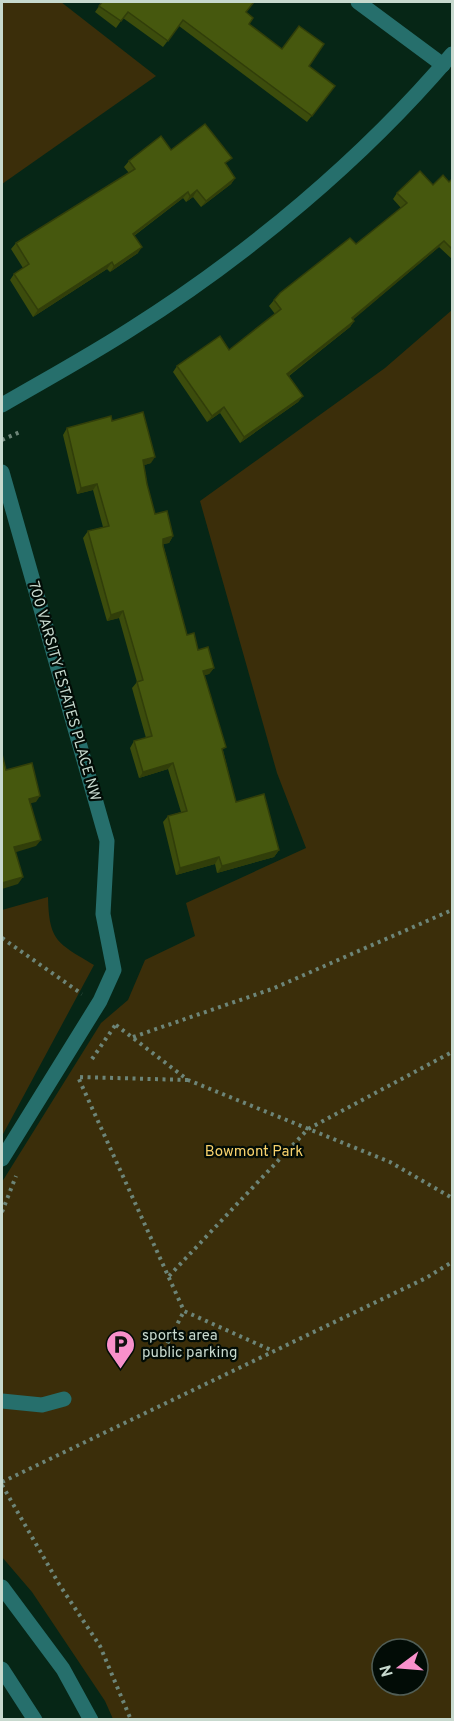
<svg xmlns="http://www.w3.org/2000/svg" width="454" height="1721" font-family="Overpass,sans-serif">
<rect width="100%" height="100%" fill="#062616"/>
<g fill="#3b2e0a" fill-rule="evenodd">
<polygon points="2,2 61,2 156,76 2,184"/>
<path d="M452 310V1719H113L105 1701 32 1592 2 1557V1182L101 1023 128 1000 145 960 195 936 186 903 306 848 277 773 200 501 385 368ZM382 1649H418V1685H382Z"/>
<path d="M48 897C49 942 58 943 94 965L2 1136V910Z"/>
</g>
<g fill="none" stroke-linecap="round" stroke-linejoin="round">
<g stroke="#6d8578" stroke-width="4" stroke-dasharray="3 4.5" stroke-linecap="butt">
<polyline points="2,440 22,431"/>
<polyline points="2,938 82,994"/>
<polyline points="116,1025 188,1080 390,1162 452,1198"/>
<polyline points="133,1037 272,989 452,910"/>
<polyline points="92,1059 116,1024"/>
<polyline points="188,1080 78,1077 184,1311 273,1351"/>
<polyline points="2,1212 16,1176"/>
<polyline points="169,1276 308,1129 452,1052"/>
<polyline points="164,1350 184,1311"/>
<polyline points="2,1482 426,1278 452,1262"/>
<polyline points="2,1485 59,1584 100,1646 131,1720"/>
</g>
<g stroke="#266f6c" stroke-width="15">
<polyline points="358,2 443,65"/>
<path d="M2 405C45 380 89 356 131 329 247 256 364 158 452 54"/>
<polyline points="2,472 107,841 103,914 114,970 100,1001 2,1159"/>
<polyline points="2,1401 42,1405 64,1399"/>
<polyline points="2,1587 63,1669 91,1720"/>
<polyline points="2,1669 35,1720"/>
</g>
</g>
<g fill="#3c4c0c">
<polygon points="102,2 246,12 249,24 282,49 309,66 335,86 307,122 179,26 163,47 123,18 116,28 95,12"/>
<polygon points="171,150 227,165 235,178 231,184 201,207 193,197 186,202 183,198 134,236 138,253 110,272 107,269 33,317 10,280 14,274 23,268 11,249 16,243 129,173 124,167 129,161"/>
<polygon points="453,178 453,260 439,247 353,319 354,321 350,327 289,376 303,396 298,402 240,443 220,413 207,422 173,372 177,366 229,350 275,314 269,306 274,300 356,244 401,208 393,199 397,193 449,182"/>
<polygon points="112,421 151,463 144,465 147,484 155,514 173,536 169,543 163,544 187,635 214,668 209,674 204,675 236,802 279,850 274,857 217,873 215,864 176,875 163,822 168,816 181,812 168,769 139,778 130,748 134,741 146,738 132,688 137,682 119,618 107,621 83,538 88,531 103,527 93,490 77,494 63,435 67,428"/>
</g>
<g fill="#313e0a">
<polygon points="235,178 231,184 201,207 206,201"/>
<polygon points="197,190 193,197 186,202 190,196"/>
<polygon points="188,192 183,198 128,240 133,234"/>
<polygon points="444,241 439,247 348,324 352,318"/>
<polygon points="142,247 138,253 110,272 114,266"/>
<polygon points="112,262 107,269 33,317 38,310"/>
<polygon points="354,321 350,327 283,380 287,374"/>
<polygon points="303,396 298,402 240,443 244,437"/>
<polygon points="224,407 220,413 207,422 212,416"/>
<polygon points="155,457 151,463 139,467 143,460"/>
<polygon points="97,484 93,490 77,494 81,488"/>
<polygon points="173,536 169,543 158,545 163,539"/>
<polygon points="123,611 119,618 107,621 111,615"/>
<polygon points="214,668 209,674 199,677 203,671"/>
<polygon points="173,763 168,769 139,778 143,772"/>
<polygon points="40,796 36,802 24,805 29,799"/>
<polygon points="41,840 36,846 10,854 14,847"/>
<polygon points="279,850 274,857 217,873 222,866"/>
<polygon points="219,857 215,864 176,875 180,868"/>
<polygon points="23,877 18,884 2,889 2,883"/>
</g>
<g fill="#46580e" stroke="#313e0a" stroke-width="1.5">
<polygon points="102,2 254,2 246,12 253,18 249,24 282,49 299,26 324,44 309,66 335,86 312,116 183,20 168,41 128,12 121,21 99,6"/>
<polygon points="205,124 232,158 225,163 235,178 206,201 197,190 190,196 188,192 133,234 142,247 114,266 112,262 38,310 14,274 29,264 16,243 135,169 129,161 161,136 171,150"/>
<polygon points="420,171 433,185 443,175 449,182 453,178 453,250 444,241 352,318 354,321 287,374 303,396 244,437 224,407 212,416 177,366 220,336 229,350 281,309 274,300 280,293 350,238 356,244 407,203 397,193"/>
<polygon points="143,412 155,457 143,460 147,484 155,514 167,511 173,536 163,539 163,546 187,635 194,633 198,650 208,647 214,668 203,671 226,747 222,749 236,802 264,794 279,850 222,866 219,857 180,868 168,816 187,811 173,763 143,772 134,741 152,736 137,682 143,680 123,611 111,615 88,531 109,526 97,484 81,488 67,428 111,416 112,421"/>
<polygon points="2,754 6,770 32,763 40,796 29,799 41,840 14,847 23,877 2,883"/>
</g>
<defs>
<symbol id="parking-pin" viewBox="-11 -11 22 30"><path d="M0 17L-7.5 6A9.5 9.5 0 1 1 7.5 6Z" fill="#f890cb" stroke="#020c06"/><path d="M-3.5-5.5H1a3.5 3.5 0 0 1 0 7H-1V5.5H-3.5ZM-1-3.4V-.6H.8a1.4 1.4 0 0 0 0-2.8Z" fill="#111"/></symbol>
</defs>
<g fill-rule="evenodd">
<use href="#parking-pin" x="104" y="1328" width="33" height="45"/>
</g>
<g text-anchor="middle" stroke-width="4.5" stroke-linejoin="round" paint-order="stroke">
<g font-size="15" fill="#c7d9ce" stroke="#020c06">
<text transform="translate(65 691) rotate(74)" y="5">700 VARSITY ESTATES PLACE NW</text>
</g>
<g font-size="15" fill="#f8d26c" stroke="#020c06">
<text x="254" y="1156">Bowmont Park</text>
</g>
<g font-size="15" fill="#c7d9ce" stroke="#020c06" text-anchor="start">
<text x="142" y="1340">sports area<tspan x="142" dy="17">public parking</tspan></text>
</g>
</g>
<rect width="454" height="1721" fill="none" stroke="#c7d9ce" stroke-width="6"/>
<g transform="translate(400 1667) rotate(254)"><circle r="28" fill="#020c06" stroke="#515e56" stroke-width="1.5"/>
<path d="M0-4.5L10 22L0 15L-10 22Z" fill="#f890cb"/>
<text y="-9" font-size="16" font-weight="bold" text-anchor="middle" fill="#c7d9ce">N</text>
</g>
</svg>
